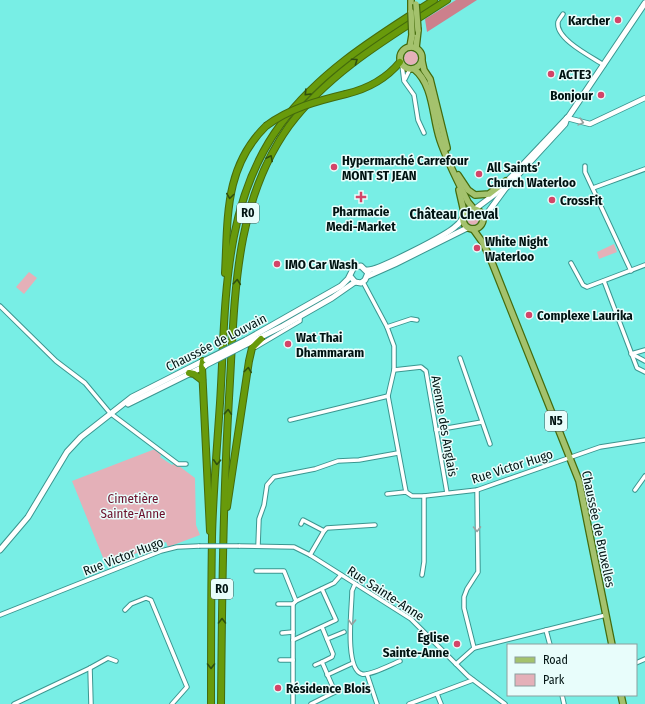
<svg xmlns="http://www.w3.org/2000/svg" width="645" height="704" font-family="'Fira Sans Condensed',sans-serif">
<rect width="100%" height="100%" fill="#78eee5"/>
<g fill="#e4b0b8">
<circle cx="411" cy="58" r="7"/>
<circle cx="473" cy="219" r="6"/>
<polygon points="614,244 617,252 599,259 597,252"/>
<polygon points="29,272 37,278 24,294 16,287"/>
<polygon points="155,449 162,454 160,457 172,465 175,463 195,478 196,525 200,535 168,547 166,542 106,565 72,481"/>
</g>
<polygon fill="#cc808c" points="456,0 477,0 427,32 425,19"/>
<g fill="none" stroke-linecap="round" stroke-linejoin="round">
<defs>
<g id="minor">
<path d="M563 14C562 16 559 19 558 22 555 39 592 57 604 65"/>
<polyline points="402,65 404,81 414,95 418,120 424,133"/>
<polyline points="405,79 410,69"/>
<polyline points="585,166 585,172 631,271"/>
<polyline points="593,188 645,169"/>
<polyline points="571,263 583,285 587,287 645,265"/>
<polyline points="604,281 637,368 645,372"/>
<polyline points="363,282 387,327 394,346 394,370 388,396 406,492"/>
<polyline points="0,306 56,361 85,383 110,413 178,464 186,464"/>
<polyline points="387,327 411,319 417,320"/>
<polyline points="256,347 300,321 300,317"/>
<polyline points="631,354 645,350"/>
<polyline points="632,354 645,361"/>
<polyline points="460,358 490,444"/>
<polyline points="394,370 421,367 426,371 447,493"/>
<polyline points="290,420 388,396"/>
<polyline points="436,430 482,422"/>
<polyline points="635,490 645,476"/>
<polyline points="387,494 406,492 412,496 424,496 477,490 600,447 645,440"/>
<polyline points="301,524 303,520 324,531"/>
<polyline points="239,546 294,547 310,555 411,619 468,676 505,704"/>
<polyline points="258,546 259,519 264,505 267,485 274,477 315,469 338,461 359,460 398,453"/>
<polyline points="310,555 324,531 327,528 375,525"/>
<polyline points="256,571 284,571 296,601"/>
<polyline points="422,575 424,562 424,496"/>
<path d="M355 584 352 591C352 607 344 669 362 674 370 676 392 664 400 661"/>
<polyline points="278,604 293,604"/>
<polyline points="125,610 131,604 146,598 151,600 187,687 172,704"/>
<polyline points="0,615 161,551 177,547 199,546"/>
<polyline points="546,630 550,645"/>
<polyline points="282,633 293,632"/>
<polyline points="327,639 344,632"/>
<polyline points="293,640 336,620 322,589"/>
<polyline points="474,648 464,608 464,597 467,589 478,572 477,490"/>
<polyline points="280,660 293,660"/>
<polyline points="636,663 645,659"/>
<polyline points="456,664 474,648 606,615"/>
<polyline points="315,665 322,662"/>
<polyline points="367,674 377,704"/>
<polyline points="327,675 353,663"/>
<polyline points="437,694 441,704"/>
<polyline points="562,695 564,704"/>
<polyline points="14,704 90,668"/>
<polyline points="91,704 90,668 108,658 116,661"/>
<polyline points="293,704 293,604 296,601 334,583 341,575"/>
<polyline points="311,704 335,692 322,662 332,657 333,654 322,627"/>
<polyline points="409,704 473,680"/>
</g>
<polyline id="tertiary" points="567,118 590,124 645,98"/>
<g id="secondary">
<polyline points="475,209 495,194 569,116 645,3"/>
<polyline points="483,219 505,189 565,124 567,118"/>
<path d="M367 270C377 271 447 235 456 226 459 224 460 222 462 219"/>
<polyline points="368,276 395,264 467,228"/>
<polyline points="246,340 341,286 348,279 354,267 361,266 368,273 365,280 361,283 355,282 350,276"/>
<polyline points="247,344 283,326 332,298 355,282"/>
<polyline points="128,404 205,366"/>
<polyline points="0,550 28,517 67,452 81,437 132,397 205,360"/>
</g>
<g id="primary">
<polyline points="411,12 411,0"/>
<circle cx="411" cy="58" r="11"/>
<polyline points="410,47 412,35"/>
<polyline points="416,48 418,30"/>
<polyline points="422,61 424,70 430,79 447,148"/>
<path d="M414 69C434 85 432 117 440 140 447 161 458 182 468 202L473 208"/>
<polyline points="458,175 468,190 475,195 489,194 506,181"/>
<polyline points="459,190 464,212"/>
<circle cx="473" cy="219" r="10"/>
<polyline points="473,229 483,243 491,260 579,481 612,645"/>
<polyline points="621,695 623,704"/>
</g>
<g id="motorway">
<path d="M346 94C367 89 386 79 400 62"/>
<path d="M225 273C228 218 224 167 266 126"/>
<polyline points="203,361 202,367 210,531"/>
<polyline points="189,373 194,374 202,380"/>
<polyline points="227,507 249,361 252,348 261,339"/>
<path d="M211 704C211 648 211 593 212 537 213 493 217 448 220 403 226 308 221 204 281 124 321 70 378 36 434 0"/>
<path d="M221 704C222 602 223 500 229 398 235 305 232 205 289 126 330 71 390 37 447 0"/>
</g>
</defs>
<use href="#minor" stroke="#3b9690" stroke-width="5.5"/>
<use href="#tertiary" stroke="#3b9690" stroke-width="6"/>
<use href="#secondary" stroke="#3b9690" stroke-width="7"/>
<use href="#primary" stroke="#446b0d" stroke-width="8"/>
<use href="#motorway" stroke="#446b0d" stroke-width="8"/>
<use href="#minor" stroke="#fff" stroke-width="3.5"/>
<use href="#tertiary" stroke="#fff" stroke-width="4.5"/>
<use href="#secondary" stroke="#fff" stroke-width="5"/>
<use href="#primary" stroke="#a4c26d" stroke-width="5.5"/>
<use href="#motorway" stroke="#689a0b" stroke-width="6"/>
<defs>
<polyline id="minor-bridge" points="199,546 239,546"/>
<g id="secondary-bridge">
<polyline points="206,360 246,340"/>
<polyline points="206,365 247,344"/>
</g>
<g id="primary-bridge">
<polyline points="416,4 418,30"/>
<polyline points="411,12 412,35"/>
</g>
<path id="motorway-bridge" d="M266 126C290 108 317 101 346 94"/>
</defs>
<use href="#minor-bridge" stroke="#3b9690" stroke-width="5.5" stroke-linecap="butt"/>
<use href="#secondary-bridge" stroke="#3b9690" stroke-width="7" stroke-linecap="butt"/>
<use href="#primary-bridge" stroke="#446b0d" stroke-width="8" stroke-linecap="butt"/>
<use href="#motorway-bridge" stroke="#446b0d" stroke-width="8" stroke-linecap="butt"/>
<use href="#minor-bridge" stroke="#fff" stroke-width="3.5"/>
<use href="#secondary-bridge" stroke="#fff" stroke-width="5"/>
<use href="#primary-bridge" stroke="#a4c26d" stroke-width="5.5"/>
<use href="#motorway-bridge" stroke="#689a0b" stroke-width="6"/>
</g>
<defs><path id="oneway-chevron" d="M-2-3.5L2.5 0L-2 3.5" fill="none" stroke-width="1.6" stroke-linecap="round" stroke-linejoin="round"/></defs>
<g stroke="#2f500f">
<use href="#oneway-chevron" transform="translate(355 61) rotate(-35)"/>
<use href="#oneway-chevron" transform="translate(307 93) rotate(134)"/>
<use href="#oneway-chevron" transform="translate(270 158) rotate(-63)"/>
<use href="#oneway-chevron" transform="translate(230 196) rotate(98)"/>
<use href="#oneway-chevron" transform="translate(237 282) rotate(-85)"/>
<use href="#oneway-chevron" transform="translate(248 370) rotate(-83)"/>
<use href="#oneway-chevron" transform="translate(228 412) rotate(-87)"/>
<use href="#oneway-chevron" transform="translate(217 462) rotate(93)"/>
<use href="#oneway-chevron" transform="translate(222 621) rotate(-90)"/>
<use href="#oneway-chevron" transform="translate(211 666) rotate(90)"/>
</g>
<g stroke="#99a1a0">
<use href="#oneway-chevron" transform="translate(581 122) rotate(15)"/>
<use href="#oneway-chevron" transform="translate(477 529) rotate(89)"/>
<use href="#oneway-chevron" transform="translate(352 622) rotate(92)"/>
</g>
<g fill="#d34468" stroke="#e8fdfb" stroke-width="1.5">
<circle cx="618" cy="20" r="4"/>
<circle cx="551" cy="74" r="4"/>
<circle cx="601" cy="95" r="4"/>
<circle cx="334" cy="167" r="4"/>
<circle cx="479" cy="174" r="4"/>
<path d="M359 191h4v4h4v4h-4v4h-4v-4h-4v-4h4z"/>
<circle cx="552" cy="200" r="4"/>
<circle cx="477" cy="248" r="4"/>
<circle cx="277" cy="264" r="4"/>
<circle cx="529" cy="315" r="4"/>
<circle cx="288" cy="344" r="4"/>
<circle cx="457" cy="644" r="4"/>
<circle cx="278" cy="688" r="4"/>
</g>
<g text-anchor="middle" stroke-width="3" stroke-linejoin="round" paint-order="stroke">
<g fill="#e8fdfb" stroke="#465958" stroke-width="1">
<rect x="237" y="203" width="22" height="20" rx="3"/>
<rect x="545" y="411" width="22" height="20" rx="3"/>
<rect x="211" y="579" width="22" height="20" rx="3"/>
</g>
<g font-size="12" font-weight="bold" fill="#001312">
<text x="248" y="217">R0</text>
<text x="556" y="425">N5</text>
<text x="222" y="593">R0</text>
</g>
<g font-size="13" font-weight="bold" fill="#001312" stroke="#e8fdfb" text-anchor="start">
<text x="610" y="25" text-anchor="end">Karcher</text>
<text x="559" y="79">ACTE3</text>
<text x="593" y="100" text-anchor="end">Bonjour</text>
<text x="342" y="165">Hypermarché Carrefour<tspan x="342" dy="15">MONT ST JEAN</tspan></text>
<text x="487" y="172">All Saints’<tspan x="487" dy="15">Church Waterloo</tspan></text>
<text x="560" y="205">CrossFit</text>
<text x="361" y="216" text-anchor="middle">Pharmacie<tspan x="361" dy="15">Medi-Market</tspan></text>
<text x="485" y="246">White Night<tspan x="485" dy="15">Waterloo</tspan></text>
<text x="285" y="269">IMO Car Wash</text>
<text x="537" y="320">Complexe Laurika</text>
<text x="296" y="342">Wat Thai<tspan x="296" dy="15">Dhammaram</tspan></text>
<text x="449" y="642" text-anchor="end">Église<tspan x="449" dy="15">Sainte-Anne</tspan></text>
<text x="286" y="693">Résidence Blois</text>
</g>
<g font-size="13" fill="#001312" stroke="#e8fdfb">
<text transform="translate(216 342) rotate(-27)" y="5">Chaussée de Louvain</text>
<text transform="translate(445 426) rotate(80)" y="5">Avenue des Anglais</text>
<text transform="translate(512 466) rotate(-18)" y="5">Rue Victor Hugo</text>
<text transform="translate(599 529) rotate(78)" y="5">Chaussée de Bruxelles</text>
<text transform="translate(123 556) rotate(-21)" y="5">Rue Victor Hugo</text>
<text transform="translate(386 593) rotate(33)" y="5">Rue Sainte-Anne</text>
</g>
<g font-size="13" fill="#6c102c" stroke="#e8fdfb">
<text x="133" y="503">Cimetière<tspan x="133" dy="15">Sainte-Anne</tspan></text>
</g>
<g font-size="14" font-weight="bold" fill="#001312" stroke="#e8fdfb">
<text x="454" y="219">Château Cheval</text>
</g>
</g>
<rect x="507" y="644" width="130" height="52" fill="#e8fdfb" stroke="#8b9f9e"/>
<rect x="515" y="657" width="20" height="6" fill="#a4c26d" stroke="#8b9f9e"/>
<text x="543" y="664" font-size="12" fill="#001312">Road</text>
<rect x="515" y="674" width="20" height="12" fill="#e4b0b8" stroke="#8b9f9e"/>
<text x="543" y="684" font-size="12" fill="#001312">Park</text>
</svg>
